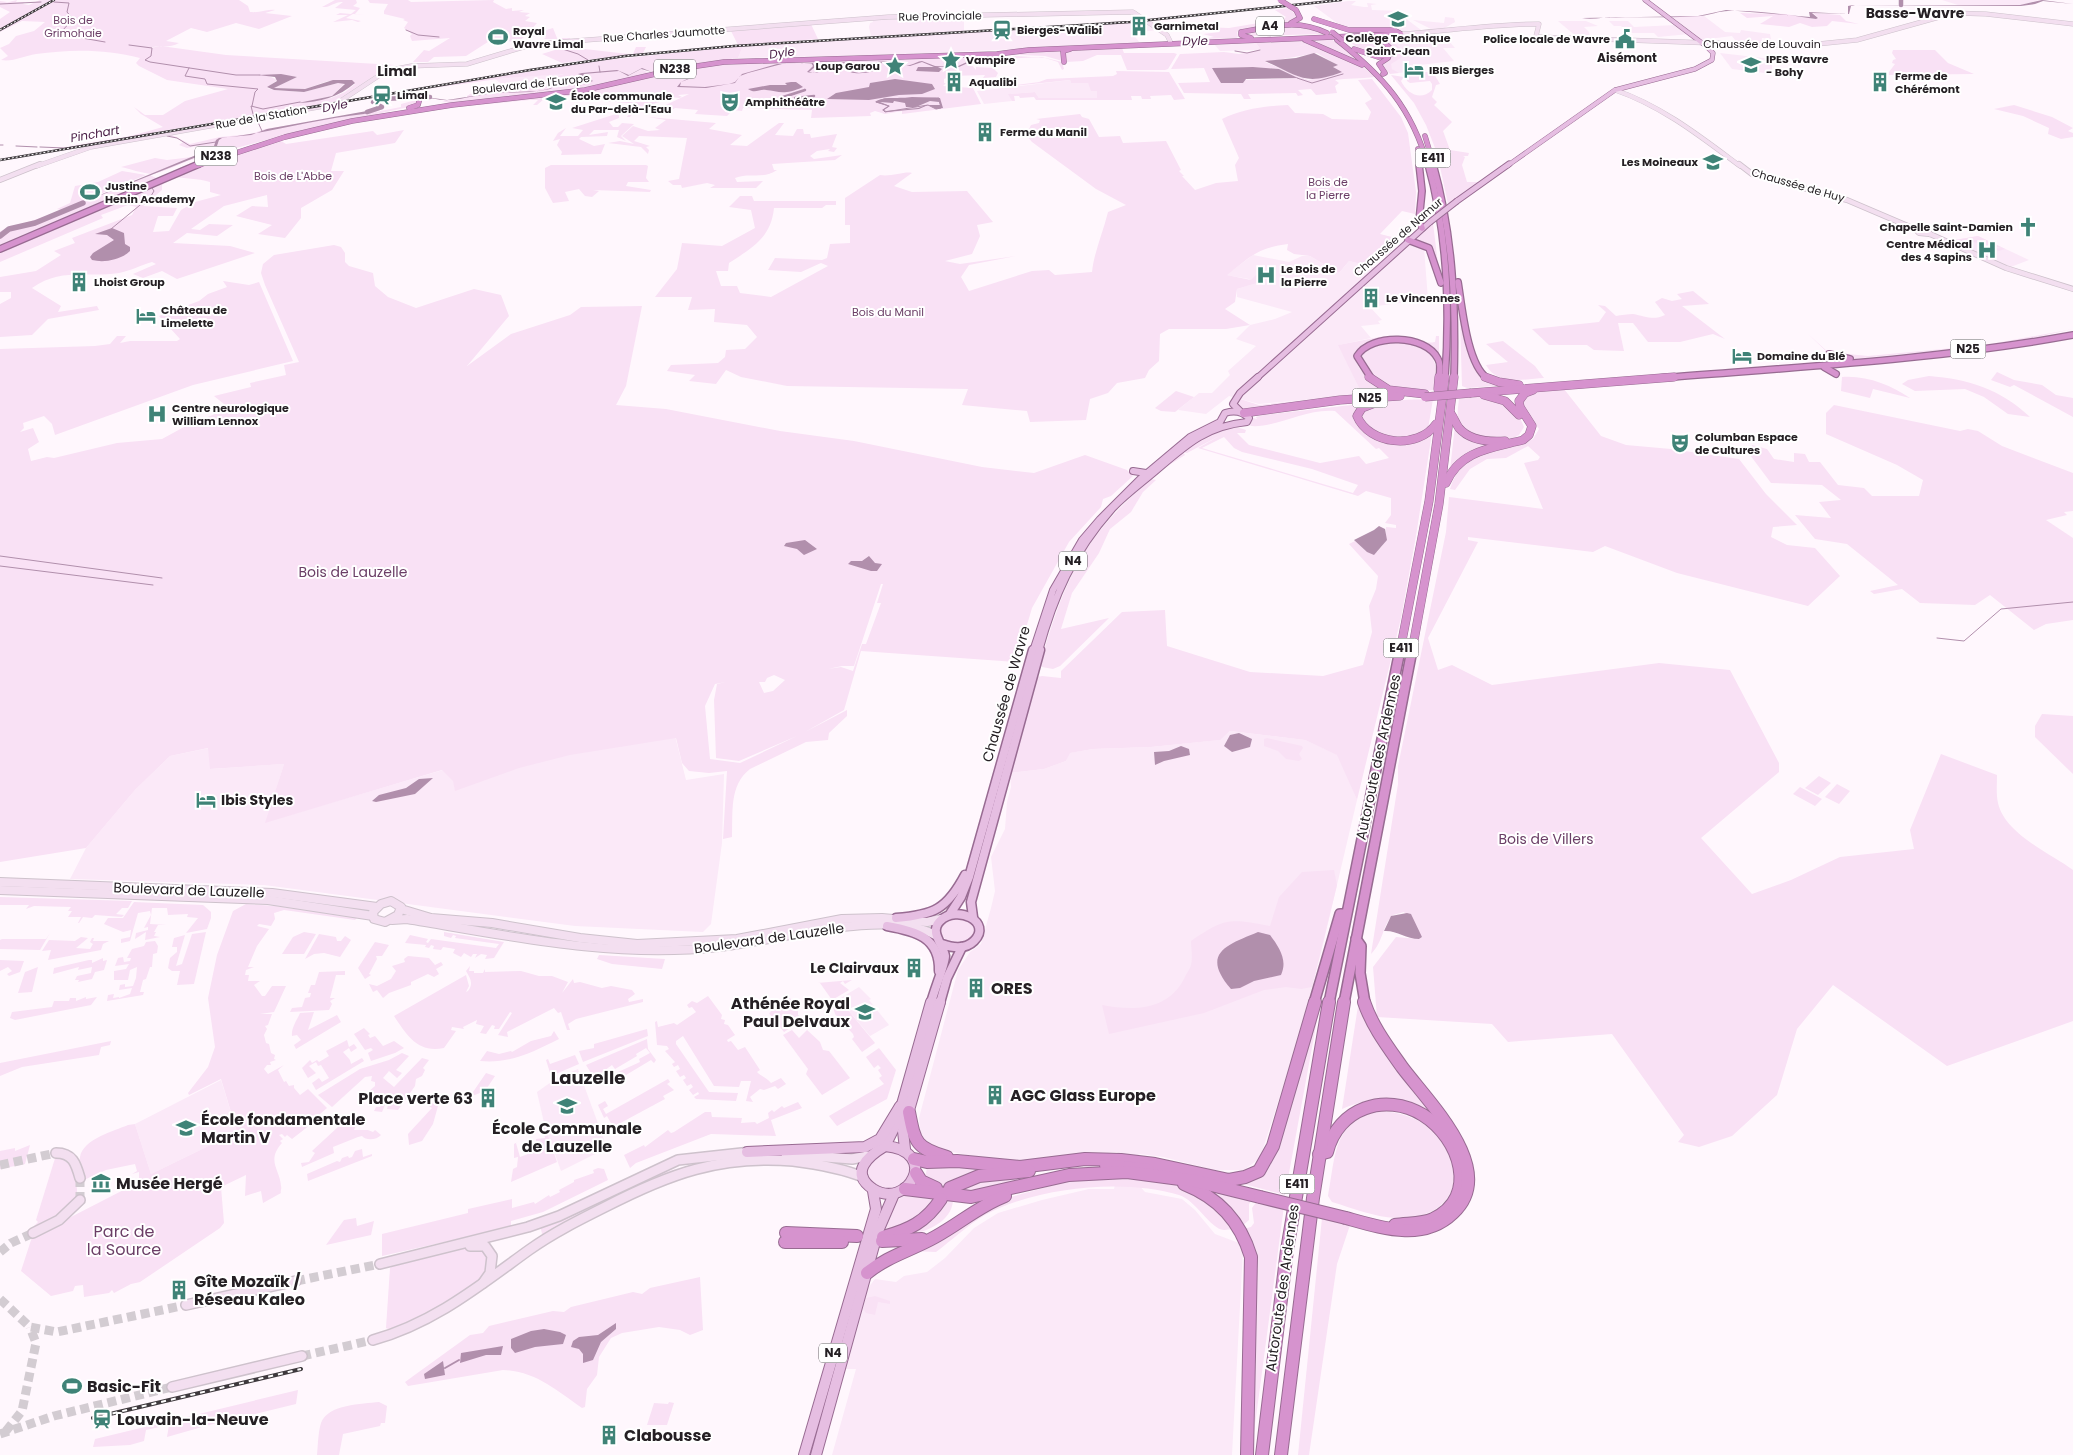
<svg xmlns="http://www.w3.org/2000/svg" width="2073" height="1455" font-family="Poppins,sans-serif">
<rect width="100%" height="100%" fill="#fff7fd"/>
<g fill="#fbe9f8">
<polygon points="1942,0 2040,0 2020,5 1958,5"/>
<polygon points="1348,1 1356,1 1351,5 1364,7 1368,7 1367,3 1377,4 1371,5 1372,10 1402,11 1401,15 1421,30 1403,31 1346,27 1337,23 1314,6"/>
<polygon points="954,16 955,21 964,21 964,31 871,36 869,27 870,23 873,22 872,19"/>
<polygon points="1671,16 1704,16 1725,32 1740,33 1741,30 1770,34 1771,39 1762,38 1761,45 1738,44 1732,36 1709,39 1712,43 1704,42"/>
<polygon points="1445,17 1454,18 1455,22 1443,29 1433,30 1413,20 1444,23"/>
<polygon points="1558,21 1586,21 1598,26 1584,27 1589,32 1590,38 1577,37"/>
<polygon points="1609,21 1628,21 1634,27 1676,25 1689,34 1658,37 1654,33 1624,33 1622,31 1625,30 1621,26 1614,26"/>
<polygon points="1143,22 1157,30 1132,33 1140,43 1130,44 879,55 738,58 743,46"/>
<polygon points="1420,35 1445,37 1455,48 1443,48 1454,61 1420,65 1426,71 1397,73 1389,66 1390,63 1401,56 1391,41"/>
<polygon points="1256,43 1261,50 1220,51 1215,45"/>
<polygon points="1720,53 1772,59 1772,74 1732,69"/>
<polygon points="561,72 564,74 553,77 558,82 533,86 512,87 512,84 503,85 495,79"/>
<polygon points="1070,80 1071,83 1088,83 1097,91 1097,98 1039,98 1035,92 1009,94 1012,101 984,104 977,91"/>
<polygon points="1978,236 2029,260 2008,268 1949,241"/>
<polygon points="1411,244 1424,248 1428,299 1370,307 1382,320 1378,321 1380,324 1361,326 1371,338 1339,345 1361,392 1337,397 1259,404 1229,396 1206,414 1178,410 1199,393 1212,393 1230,375 1228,371 1256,346 1236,339 1250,325 1275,319 1292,312 1237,297 1237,289 1253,284 1249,279 1226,275 1253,255 1289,262 1302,256 1310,256 1339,273 1349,261 1382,269 1405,246"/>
<polygon points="671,720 686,780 724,774 722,843 711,924 703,932 575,926 264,885 70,879 86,848 135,790 170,756 209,748 211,769 284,764 266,822 453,767"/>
<polygon points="1230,731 1305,740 1338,755 1357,800 1321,953 1297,1043 1260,1158 1244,1170 1214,1170 1163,1157 1140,1154 1136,1157 1138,1184 1145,1192 1182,1199 1195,1210 1215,1234 1239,1243 1243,1250 1232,1455 832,1455 856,1369 844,1369 868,1288 875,1279 896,1282 904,1276 927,1272 945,1258 974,1228 998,1213 1042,1200 1089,1189 1114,1189 1121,1156 1117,1152 1041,1160 1011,1160 972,1156 938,1149 921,1136 919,1118 958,970 970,952 981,944 991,908 995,891 991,857 1005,829 1007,802 1011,787 1010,773 1044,769 1066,761 1069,753 1093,749 1151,747 1219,740"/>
<polygon points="859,987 871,999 869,1000 889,1025 870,1036 839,999"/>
<polygon points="578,1069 607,1148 561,1171 544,1123 537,1092 557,1078"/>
<polygon points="221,1080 237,1132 151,1174 135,1124"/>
</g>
<g fill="#f9e1f5" fill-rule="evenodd">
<path d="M17 0 16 2H25L23 4 29 5 40 0H239L248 6 250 12C260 13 269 9 275 10L265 13 292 16 259 29 236 23 207 32 191 28 166 41 179 43C169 49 160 44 150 48L161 46 226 55 395 65 385 66 386 68 393 69 378 73 339 101 127 137 163 127 141 114 134 107 145 115H163L185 101 228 89 167 80 139 66 136 63 140 58C106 49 71 49 36 54 24 56 13 62 1 60L8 56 0 48 9 44 16 36 34 31 45 22 22 21 0 32V19L10 12 0 7V1L7 2 5 3ZM267 75 297 77 273 88H275L305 89 328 81 355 84 345 92 331 98 298 103 332 96 345 83H338L304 92 274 90 267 88 277 80Z"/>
<path d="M335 0H356L357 3 353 6 360 8 355 14 366 15 353 14 346 18 361 21 358 22 352 20 333 22 348 15H336L340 13 351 14 356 10 335 8 343 2C335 1 330 8 322 7Z"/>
<polygon points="368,0 408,0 411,2 494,0 493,2 506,9 512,8 512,11 524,10 519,12 530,13 525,16 530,17 525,21 537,23 530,31 543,31 553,28 557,38 570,38 571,41 557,42 557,39 544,39 546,37 525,36 518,42 491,40 466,56 434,57 428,62 413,62 424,50 429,51 450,38 412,41 410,36 412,34 404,28 408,22 403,20 405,19 384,14 384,11 388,4 370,3"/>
<polygon points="1288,8 1299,17 1289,22 1243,29 1237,32 1238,37 1236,38 1202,39 1214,37 1203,34 1220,32 1216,29 1179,30 1174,26 1229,28 1283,19 1286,17 1275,10"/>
<polygon points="1740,13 1785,14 1815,19 1819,18 1813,13 1840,15 1846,21 1859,24 1832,21 1827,26 1812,27 1800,23 1789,27 1760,24 1773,16 1747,18"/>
<polygon points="811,24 818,39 738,45 731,31"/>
<polygon points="1286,25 1312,28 1322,34 1253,36 1243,35 1242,32"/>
<polygon points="1408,35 1393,42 1407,54 1391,64 1392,69 1399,73 1390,74 1382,65 1398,52 1387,40 1394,39 1330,38 1362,64 1316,42 1324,40 1315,42 1303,39 1384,36 1382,39 1385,39 1388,36"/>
<path d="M1299 39 1313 43 1290 48 1314 43 1362 66 1375 77C1361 79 1346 78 1335 80L1339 83 1335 86 1337 93 1316 95 1311 89 1298 90 1303 95 1298 96 1296 93 1248 94 1251 99H1244L1241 94 1184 93 1178 83 1210 82 1204 68 1171 69 1180 54 1224 52 1239 54 1261 50 1256 43 1179 45ZM1317 53 1337 65 1333 67 1337 74 1308 80 1265 62ZM1251 67 1279 69 1297 78 1245 80 1212 69Z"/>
<path d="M1346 39 1382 41 1392 53C1370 56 1364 53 1346 39Z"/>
<polygon points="571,42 576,48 628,54 633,54 636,47 646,47 643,53 562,63 542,54 558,49 545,44"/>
<polygon points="1173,45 1122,48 1124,53 1177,53 1174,54 1177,54 1168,69 1165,70 1127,70 1121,55 1097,55 1083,61 1066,62 1045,56 999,54 1007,53"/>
<path d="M743 46 738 58 685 65 652 72C638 65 640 71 629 75L619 71C633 78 628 75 641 69L649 73C583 91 517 95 449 103L442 101 467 98V96C479 88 497 90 511 91L512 87 557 82 553 77 564 74 505 78 419 90 587 62Z"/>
<polygon points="1893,50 1935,50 1948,63 1974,74 1889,75 1889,72 1895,64 1892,63 1893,60 1896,59 1892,53"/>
<path d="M999 55 1046 58 1062 62 1064 69 1062 70 1058 62 1042 57 979 60 971 64 976 70V67L993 68 998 73 996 77 983 78 985 75 951 76 944 79V83H946L943 86 973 88 981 104 902 114V111L885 114 875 111 870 113 871 116 811 118 812 110 743 108 742 111 733 110 727 116 695 114 698 110 675 108 669 112H651L689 94 678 95 682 97 679 98 657 95 652 98 663 101 642 107 634 106 637 104 605 101 607 99H603L605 96C594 95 585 98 573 98L575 95 544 99 537 105H533L538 100H530L467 106 587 91 656 74 727 62Z"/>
<polygon points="1116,71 1169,72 1185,99 1174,100 1171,95 1150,96 1151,99 1142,99 1141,96 1131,96 1132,100 1036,100 1034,97 1020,98 1019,96 1014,96 1015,101 1012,101 1008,94 1035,92 1039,98 1097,98 1097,91 1091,91 1088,83 1071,83 1070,80 977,90 1039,82 1047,79 1113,76 1117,74"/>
<path d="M1427 72 1434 74 1440 84 1436 85 1432 97 1437 102 1434 105 1452 122 1443 131 1450 150 1469 153 1468 156H1463L1465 157 1462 165 1467 182H1480L1448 204 1437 153 1426 125 1414 103 1391 75 1404 77 1401 81C1407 94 1421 101 1432 90V84L1430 81 1410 83 1407 81 1406 74Z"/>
<path d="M1372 79 1401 117 1408 133 1416 192 1415 214 1402 211 1380 234 1400 239 1390 242 1395 247 1386 256 1381 257V259L1373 267 1349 261 1339 273 1310 256 1294 254 1287 250 1288 244C1257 248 1250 257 1227 275L1251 280 1256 275 1261 276 1256 281 1257 283 1237 289 1235 302 1225 309 1250 325 1226 329H1169L1160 334 1159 361 1149 370 1145 378 1117 383 1108 393 1090 399 1086 420 1030 422 1027 411 962 405 968 389 787 386 741 377 726 370 716 384 689 381 695 375 667 371 671 365 718 363 725 357 726 350 745 349 757 337 747 325 714 322 715 309 688 310 692 297H655L677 269 682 243 722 246 755 228 751 210 729 207 740 196H752L754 201H836V205H826L822 208H774C771 238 752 248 729 263L728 271H716L721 286H737L740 293 771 297 828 266 821 263 801 272 768 270 775 258 822 260 827 258 830 244 850 243V225H845V198L880 175C891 177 905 171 912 173L894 186 912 192 967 191 993 222 977 225 980 236 972 254 945 261 960 264 1016 256 969 265 961 277 969 291 1032 271 1049 270 1055 275 1092 272C1094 252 1103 233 1108 212L1126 205 1096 189 1032 142 1026 135 1031 125 1039 123 1040 120 1036 119 1080 114 1082 117 1089 119 1099 137 1120 136 1123 143 1166 141 1181 170 1179 171 1184 176H1182L1195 190 1216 183 1238 181 1235 165 1239 158 1222 119C1242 109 1266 106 1288 105L1295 113 1323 114 1332 119 1368 120 1371 112 1365 103 1372 99 1358 80Z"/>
<path d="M415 97V99L376 101 375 103 384 108 375 112 401 107V104L416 100 417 104 413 106 300 131 187 161 217 146 220 138C218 140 218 143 216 145 210 152 160 174 152 174 141 173 130 169 121 167L155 158 167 160 192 157 210 149 197 146 187 148 179 145 183 142 177 138 164 135H172L190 144 220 137 251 134 265 129 364 113 380 107 372 103 371 101 376 99Z"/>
<polygon points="2014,105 2052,117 2073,128 2068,131 2073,133 2073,137 2061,139 2048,134 2049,128 2023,116 1994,109"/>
<polygon points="619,113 640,113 632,114 630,117 627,117 629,114 619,115 619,118 609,122 613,127 618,127 622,123 634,124 621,136 626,141 617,137 619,130 594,130 589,135 608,132 607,136 581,137 579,139 594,146 605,144 601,154 561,155 562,152 557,145 560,139 553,141 558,133 566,128 560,136 578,136 583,130 572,128"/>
<path d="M648 117 716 123 709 129 742 135 730 145 747 146 779 123H784L775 135 793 136 797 129H803L804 134H810L811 138 837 134 832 147 837 148 834 152 828 151 830 149 817 151 810 156 814 159 842 155 835 160 772 164 774 170H777C763 180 749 172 735 178L737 182 763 181 756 188H710L715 185 707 183 682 188 681 185H673L668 181 679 179 687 138 639 136 634 141 650 146 646 147 649 150 648 154 641 147 608 143 620 141 634 144 622 136 633 126 648 131 660 130 655 128 666 120Z"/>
<path d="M404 130 395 143 336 153 331 171H344L332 190 301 208V218L285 238 258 234 272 225 236 216 252 206 268 207 267 195 224 206 191 229 200 230 209 224 233 225 217 236 187 233 173 243 230 246 255 253 177 279 162 271 143 278 133 274 156 264 152 262C141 265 130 271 119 273 87 278 61 267 32 288L61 306 58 312 97 306 99 310 48 319 32 335 0 337V304L11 298V292H0V277L36 271 61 255 54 251 75 243 72 238 132 215 136 207 128 205 101 215 103 218 0 262V252L168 180 162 185V190L143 206 177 208 173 216H158L153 232 169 231 181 210 195 202 221 195 210 192V182C197 178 185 179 172 176L278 139 286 144 373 131 377 135Z"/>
<polygon points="551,165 646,165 648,166 646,178 649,182 628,182 626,186 651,190 650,192 593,190 599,191 592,197 585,196 579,189 565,192 569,201 553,203 545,188 545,168"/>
<polygon points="122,171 146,175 62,210 57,209 70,203 75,186 98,182"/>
<polygon points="150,175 156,178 0,246 0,231 62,211"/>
<polygon points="1433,223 1438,264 1431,249 1413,239"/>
<polygon points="1978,236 2005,249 1999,251 1992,249 2002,248 1973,242 1960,246 1949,241"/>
<path d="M334 245 341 247 345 253V262L349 266 373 273 375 286 388 297 416 308 474 289 501 295 509 316 467 366 511 334 570 315 581 307 642 306 626 386 616 405 666 409 780 431 854 441 982 467 1034 473 1085 455 1127 470 1133 476 1111 496 1103 499 1101 507 1069 542 1032 608 1016 662 861 651 844 710 805 732 847 710V716L829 733 828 740 806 742 750 769C729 785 733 813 732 837L723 839 727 771 709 773 689 771 682 763 676 738 570 755 519 768 455 791 453 781 442 770 265 823 284 764 210 769 208 748 170 756 135 790 86 848 0 862V349L95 346 110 344 117 336H126L120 343 130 341H177L180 339 159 316 199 301 208 294 227 287 223 281 249 285 259 282 293 361 193 385 55 435 52 424 44 416 23 423 24 428 20 432 33 428 39 442 28 449 31 461 47 457 54 458 117 443 162 439 184 427 229 408 214 396 251 387 250 383 286 375 284 365 299 362 265 285 261 273 263 264 274 255ZM881 584H883L877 603H881L866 644H862L853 671 841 667 828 669 842 666H854ZM774 675 785 680 773 691 764 693 759 682H765L767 678ZM726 682 717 684 714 700 716 758 739 761 797 736 740 763 710 759 705 706 715 684Z"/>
<path d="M1693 291 1709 304 1682 306 1725 339 1713 334 1680 342H1648L1633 323H1618L1624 351 1594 350 1587 345H1549L1532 329 1599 322 1606 312 1598 305 1605 306 1616 316C1621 315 1628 314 1633 314 1645 316 1653 321 1665 315L1655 302 1662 298 1672 301 1682 299 1677 294Z"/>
<polygon points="1460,321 1463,321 1478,372 1507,385 1467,388 1462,386"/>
<polygon points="2073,329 2032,338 1962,348 1852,359 1828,353 1808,334 1828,352 1868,356 1985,345"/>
<path d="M1385 336C1400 336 1422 345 1435 342L1436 336H1439V358C1433 354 1426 347 1419 344 1405 338 1368 338 1357 350 1349 375 1385 386 1402 393L1242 411 1239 408 1245 410 1237 404 1240 399 1259 405 1337 397 1361 392 1338 345Z"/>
<path d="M1387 341 1408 343 1431 353 1436 367 1434 390C1404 393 1370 390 1361 356L1364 348Z"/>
<path d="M1503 341 1535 366 1544 378C1525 379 1497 386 1486 365L1508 362 1486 344Z"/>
<polygon points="1997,372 2014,380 2042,385 2056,395 2073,398 2073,417 2014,385 2010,387 1991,380"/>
<path d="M1929 376C1969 379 2000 389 2030 417L2008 414 1984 397 1965 389 1915 391 1902 384 1908 380Z"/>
<path d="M1842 377C1866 375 1891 385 1910 398L1873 389 1870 398 1841 391Z"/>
<path d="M1564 389 1601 436 1626 445 1671 449 1739 459 1766 494 1797 525 1773 527 1771 537 1787 545 1815 548 1840 576 1808 606 1677 573 1605 546 1593 552 1468 537V540L1478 542 1428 638 1438 670 1452 665 1492 685 1659 663 1730 670 1779 763V772L1701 838 1752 894 1791 880 1840 857 1914 849 1910 830 1941 754 1997 775C1997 784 1996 794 1998 803 2005 834 2050 853 2073 870V1021L1947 1066 1833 985 1797 1029 1777 1095 1732 1136 1699 1147 1678 1142 1684 1135 1612 1034 1508 1042 1492 1024 1377 1017 1373 967 1396 937 1419 939 1422 937 1404 912 1393 915C1382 925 1384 941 1371 954L1398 784V766L1446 532 1449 497 1543 509 1524 463 1538 460 1540 457 1528 446 1506 458 1487 459 1470 469 1455 490 1450 489C1462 448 1500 452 1533 439L1539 429 1523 406 1525 398 1537 391Z"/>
<polygon points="1176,391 1194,397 1175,412 1161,411 1155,408"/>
<path d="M1484 396C1500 400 1519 410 1524 427L1519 435C1503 445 1467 439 1459 421 1456 414 1459 404 1459 397Z"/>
<path d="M1433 399 1428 429C1406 442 1390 438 1368 428L1361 415C1370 398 1414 400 1433 399Z"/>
<path d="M1369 403 1355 418 1365 431 1391 441 1432 433 1416 536 1401 618 1357 800 1337 755 1305 740 1230 731 1220 740 1151 747 1093 749 1070 753 1066 761 1044 769 1010 773 1037 677 1042 676 1061 678V671L1122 612 1165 610 1167 646 1250 672 1323 676 1363 665 1372 632 1369 606 1376 589 1378 576 1349 544 1355 541 1367 552H1377C1390 536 1384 545 1386 527L1396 528V525L1385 523 1391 515V498L1366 491 1358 496 1198 448 1221 435 1187 453 1183 452 1185 455 1163 469 1191 444 1230 425 1246 430 1245 433H1237L1249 445 1320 463 1359 456 1366 464 1389 458 1379 448 1376 449 1335 411C1306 408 1276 428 1251 426L1249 424 1253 418 1257 419 1256 417 1263 415ZM1224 437 1234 448 1242 452 1312 469 1358 485 1353 493 1202 448Z"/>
<polygon points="1834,405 1960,431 1968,429 1978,431 2002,446 2073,473 2073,511 2064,512 2067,515 2046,520 2073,538 2073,620 2046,624 2034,630 1990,595 1975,605 1920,603 1902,589 1874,594 1870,591 1898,585 1847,544 1815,539 1795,515 1831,518 1819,502 1841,500 1822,485 1771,483 1750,455 1752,445 1767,449 1774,459 1794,462 1794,453 1805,454 1809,462 1820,462 1838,485 1864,488 1872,496 1919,496 1923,480 1897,465 1826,434 1826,413"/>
<polygon points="1455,425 1457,428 1496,442 1450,470"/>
<path d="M1151 479 1156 480 1143 492 1131 512 1110 529 1099 553 1072 593 1061 629 1109 618 1060 666 1053 669 1042 667 1040 664C1065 579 1082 538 1151 479Z"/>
<polygon points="2042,714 2073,716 2073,774 2035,737 2035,726"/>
<polygon points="1267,738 1302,746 1303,748 1299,754 1302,759 1299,761 1286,759 1278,751 1264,746 1264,739"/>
<polygon points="1819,776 1831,783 1818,795 1805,788"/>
<polygon points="1837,784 1850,791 1839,804 1825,797"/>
<polygon points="1800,787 1822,799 1815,806 1793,794"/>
<path d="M1334 870 1337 885 1312 987 1301 989 1286 987 1264 990 1204 1013 1109 1034 1102 1005C1133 1011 1167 1011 1184 979 1186 974 1190 969 1191 965 1193 957 1191 948 1191 941 1226 917 1230 919 1270 926L1279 897 1302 872Z"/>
<polygon points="0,897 132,901 128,908 122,908 116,914 124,915 122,917 95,915 92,918 83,917 79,923 78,923 81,917 68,917 72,911 68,911 71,907 34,906 26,909 29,905 0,905"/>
<polygon points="134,902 203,905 211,912 211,918 207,929 186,933 198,918 187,917 188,914 168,915 167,908 152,908 150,924 167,925 158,925 154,932 156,932 154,936 160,937 145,940 146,932 135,939 136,933 148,930 148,927 144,928 151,915 150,911 138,913 130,941 121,943 121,939 130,937 131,930 123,932 104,924 108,918 123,918"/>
<path d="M246 904 276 906 357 918 355 920 284 910 274 913 275 919 271 926 259 924 257 926 269 929 257 946 248 967H254L246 970 245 975H249L248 981H260L254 985 262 996H265L272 986H286L274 1012 260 1014H272L268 1025 265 1026 267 1029 264 1035 266 1043 269 1044 271 1053 275 1055 274 1059 276 1060 270 1062 271 1065H267L264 1069 268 1074 284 1065 278 1070 284 1082 286 1081 289 1086 294 1085V1088L300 1095 308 1089 327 1108 320 1114 319 1118 292 1139 287 1135 285 1137 282 1134 279 1135 283 1139 280 1141 282 1143C266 1161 280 1169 281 1186 282 1189 280 1191 281 1193L263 1203 261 1191 245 1196 246 1175 221 1187 224 1223 220 1228 140 1282 131 1284 114 1293 112 1290 109 1293 84 1297 83 1285 75 1286 73 1291 51 1296 21 1271 32 1237 139 1182V1172L132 1174 137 1171 135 1164 106 1170 84 1180C82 1173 78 1164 80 1157 83 1139 114 1131 128 1125L135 1124 151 1174 237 1132 221 1079 189 1095 188 1093 208 1067 215 1047 208 998 217 955 233 911Z"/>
<path d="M964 916 975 926C976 948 941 951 939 926L946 918Z"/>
<polygon points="206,932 194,984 177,985 180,971 172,971 168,968 170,958 177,952 177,947 172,947 174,938 185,935 176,966 182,964 192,934"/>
<polygon points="304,932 316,934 304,954 282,954 293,937"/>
<polygon points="444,932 504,942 494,958 485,959 487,955 481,954 475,958 477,954 473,954 471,957 464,953 461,957 453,953 455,949 443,947 441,950 433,949 434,946 431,945 429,948 425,947 426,945 405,943 410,935 428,939 426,942 428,943 431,939 496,948 499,944 455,938 456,936 453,935 451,938 444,936"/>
<polygon points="50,933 40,950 0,949 0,940 2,939 46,939"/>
<polygon points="319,934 336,937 337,941 341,941 345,936 351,940 340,957 324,953 314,954 305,959"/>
<polygon points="81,937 88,938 76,948 90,949 93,944 90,942 92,938 94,938 93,941 109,941 103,944 101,950 48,960 51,950 42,951 49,940 75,941"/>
<polygon points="155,941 158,946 157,953 153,954 152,967 150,967 146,979 143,980 140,992 144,992 143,995 107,1001 108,995 114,994 113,998 119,997 119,998 130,994 132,988 119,990 120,985 125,984 125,987 133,986 136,978 137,967 130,970 128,980 114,980 114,971 126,969 129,964 115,966 118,958 123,957 124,962 130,961 131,958 127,958 132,949 144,946 146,942"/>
<polygon points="375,942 389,945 382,956 376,956 377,959 369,974 371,975 365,979 358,968"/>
<polygon points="599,955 665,959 662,969 612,964 597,959"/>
<polygon points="408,956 429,958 435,965 441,962 443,965 436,969 439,974 434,977 428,974 411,982 411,985 389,993 383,998 377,990 373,992 369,984 377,986 391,979 396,971 392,966 405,962 404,959"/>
<polygon points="103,958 103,961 107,960 104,970 95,972 92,979 78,982 79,980 75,980 77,976 91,973 92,967 78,970 79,967 53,974 54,968 89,960 92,960 92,963"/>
<polygon points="0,960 24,961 20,972 9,976 7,974 12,971 8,967 0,971"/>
<path d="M470 966 469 971H474V973H483L485 969V972L521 971 539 976H552L568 982 562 993 573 979 574 983 580 982 602 988 611 986 632 990 635 994 628 999 629 1002 643 999V1002L576 1019 568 1024 570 1030H567L561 1012 558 1013 554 1008 507 1032 508 1037 498 1035 512 1013 510 1012 499 1029H494L495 1026 492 1025 486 1034 480 1033 484 1026 476 1024 477 1020 463 1027 464 1029 452 1027 451 1030 456 1031 444 1048C418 1053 408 1037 394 1016L466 975 469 986 466 992 468 991C474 983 470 978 466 971Z"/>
<polygon points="38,967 32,992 18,993 25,972"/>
<polygon points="345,971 345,975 336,975 330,998 335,998 330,1001 332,1004 329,1010 290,1012 292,1008 302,1007 305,998 310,997 311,993 308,993 311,985 315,985 319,972"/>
<polygon points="1326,971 1285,1195 1240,1183 1260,1175"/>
<polygon points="852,980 845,984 843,981 840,983 849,990 832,1000 820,983 817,983"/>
<path d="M708 996 722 1015 721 1019 725 1020 724 1024 728 1025 735 1035 727 1040 728 1042 731 1041 738 1050 745 1047 760 1070 757 1072C762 1077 766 1077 771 1083L781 1078 786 1084 778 1089 775 1086 764 1090 760 1089 750 1097 753 1102 746 1101 751 1081H741L739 1087 714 1086 683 1036 676 1041V1044L709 1092 738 1093 736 1101 696 1099 694 1097 699 1094 698 1092 693 1095 689 1090 693 1087 691 1084 687 1086 683 1080 686 1078 684 1075 680 1077 676 1071 680 1069 678 1065 674 1067 672 1064 675 1062 665 1051 669 1049 667 1046 657 1045 655 1022 657 1021 658 1027 674 1023 677 1025 696 1012 692 1007 689 1008 687 1005 692 1001 697 1003Z"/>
<polygon points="86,997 86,999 97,997 91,1005 15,1020 10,1018 12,1012 52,1007 54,1001 69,1001 70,998 76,998 76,1001"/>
<polygon points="790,998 793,1002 791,1005 794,1005 798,1011 798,1015 804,1019 784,1032 769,1013 771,1012 769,1009"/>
<polygon points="839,999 875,1043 862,1052 852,1039 854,1037 853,1034 835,1014 832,1003"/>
<path d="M1358 1006 1371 1033 1434 1115C1396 1098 1382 1093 1342 1109Z"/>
<path d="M314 1012 308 1030 337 1015 341 1022 296 1049 294 1045 301 1040 297 1035 292 1036C291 1028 297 1020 300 1013Z"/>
<polygon points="364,1028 370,1034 368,1035 370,1038 375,1036 383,1046 394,1041 404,1048 395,1053 371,1061 368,1053 373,1050 371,1048 365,1050 354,1034"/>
<polygon points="647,1029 648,1036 583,1062 579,1051 594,1048 594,1044"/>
<polygon points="792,1030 799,1038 807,1030 820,1042 823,1050 829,1051 850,1078 822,1095 806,1074 808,1069 783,1035"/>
<path d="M554 1031 559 1039C533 1052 510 1064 480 1061L487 1051 499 1054 511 1051 512 1052 531 1041 551 1036Z"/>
<polygon points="647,1039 648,1049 656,1060 654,1063 651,1060 621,1078 620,1077 609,1083 605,1078 640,1062 639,1059 650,1053 646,1048 636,1054 637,1056 615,1069 612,1065 597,1076 600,1082 597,1083 586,1065"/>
<polygon points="347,1040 349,1047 354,1044 357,1048 351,1052 349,1048 343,1052 350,1060 351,1064 362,1058 364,1061 316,1090 312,1083 319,1078 322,1082 329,1078 321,1065 318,1066 316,1062 309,1066 316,1073 308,1078 302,1068 310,1060 312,1063 317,1060 319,1062 329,1056 326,1051"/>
<polygon points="111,1041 110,1045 101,1047 99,1055 22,1067 0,1076 0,1063"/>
<polygon points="879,1048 896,1070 887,1099 837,1126 829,1116 884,1084 879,1078 882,1076 878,1070 881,1068 878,1065 874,1068 866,1057"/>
<polygon points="402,1053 409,1056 396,1070 402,1073 397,1078 389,1071 383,1078 394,1087 422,1058 429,1060 423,1068 425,1070 422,1076 416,1079 415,1086 398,1110 387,1109 388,1105 385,1105 382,1112 374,1111 376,1107 380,1107 385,1099 376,1098 375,1101 360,1099 375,1086 375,1082 371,1081 372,1076 365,1077 332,1107 318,1095 360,1069 389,1060"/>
<polygon points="575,1055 579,1064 551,1076 546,1060 548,1059 550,1064"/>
<polygon points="486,1073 495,1076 485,1091 467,1098 464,1097 466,1091 473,1092"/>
<polygon points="668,1079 670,1082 667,1084 674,1090 663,1096 665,1099 613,1127 607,1116 604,1118 598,1105 605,1101 608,1106 603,1109 606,1114"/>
<polygon points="425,1099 438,1106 433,1124 422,1141 409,1145 408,1134 432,1108 422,1102"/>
<polygon points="798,1102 802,1108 771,1120 776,1136 711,1134 636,1163 630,1168 624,1155 644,1145 645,1147 668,1130 671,1133 674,1132 705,1112 711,1112 712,1117 742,1118 741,1123 755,1122 757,1124 769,1118 768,1113 772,1110 774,1112 782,1106 784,1108"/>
<path d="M1378 1111C1468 1113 1485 1222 1395 1218 1375 1217 1352 1208 1332 1202L1328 1196C1336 1156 1332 1123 1378 1111Z"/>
<polygon points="544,1123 557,1162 511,1182 513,1169 517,1167 518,1157 514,1158 514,1144 521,1140 516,1143 520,1157 528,1154 528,1152 536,1147 536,1139 545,1138 542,1125"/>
<path d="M356 1126 354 1130H368L373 1132 375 1130 381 1135C377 1140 366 1141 362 1136L358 1137 333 1147 334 1153 302 1167 301 1163 309 1162 315 1153 312 1151 338 1127Z"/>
<polygon points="30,1145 25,1164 0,1169 0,1151 15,1148 15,1151"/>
<polygon points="362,1149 363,1157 372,1154 372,1156 308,1181 307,1174 337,1161 340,1162 342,1158 348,1156 349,1158 352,1157 355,1151"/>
<path d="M890 1150 908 1158 912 1170C901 1192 886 1197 868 1179 864 1162 875 1155 890 1150Z"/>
<path d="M56 1155 68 1157C86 1205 78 1204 38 1227L34 1226 38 1222 36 1220Z"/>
<polygon points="715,1159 662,1176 543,1237 540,1226 654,1175"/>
<path d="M943 1165 986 1169C974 1172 952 1176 946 1188L925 1178 927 1168Z"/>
<polygon points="598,1168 604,1169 608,1180 543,1212 511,1221 511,1227 382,1256 382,1234 468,1213 468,1209 512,1199 512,1208 534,1202 535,1204 549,1195 550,1197 560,1192 559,1190 574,1182 574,1180 594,1173 593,1170"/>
<polygon points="1051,1173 983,1189 960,1190 975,1182"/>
<path d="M1079 1178 1133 1179 1181 1186 1217 1207 1234 1230C1231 1229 1225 1230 1224 1230 1210 1229 1196 1200 1179 1195 1123 1178 1037 1187 985 1215 968 1225 952 1240 936 1252L909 1251 1000 1200Z"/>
<polygon points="1193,1184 1253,1199 1249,1204 1249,1220 1242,1226"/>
<polygon points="915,1194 937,1198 917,1222 884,1231 897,1201 903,1196"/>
<path d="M945 1200 953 1201C951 1223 924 1233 905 1235Z"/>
<polygon points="1257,1201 1284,1206 1251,1455 1254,1295 1243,1229 1251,1227 1254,1223 1252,1208"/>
<polygon points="356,1218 357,1226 374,1221 371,1235 326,1245 344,1220"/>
<polygon points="1322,1218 1350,1225 1337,1264 1309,1455 1298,1455"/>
<polygon points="476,1246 487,1252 490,1268 474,1289 392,1331 386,1328 390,1268 393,1265"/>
<path d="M700 1277 703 1330 690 1335 680 1330 659 1327 622 1333 611 1338 599 1357 597 1375 587 1389 585 1407 582 1408C556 1390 535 1371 503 1370L408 1386 405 1382 470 1335 483 1333 489 1326 553 1311 564 1312 571 1307 633 1292 642 1294 650 1288Z"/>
<polygon points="875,1296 890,1301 890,1304 878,1302 875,1315 866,1313 863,1309 866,1298"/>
<polygon points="298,1390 296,1404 209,1425 167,1437 169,1425 146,1430 144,1441 130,1445 93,1447 95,1439"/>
<path d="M379 1402 387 1406 385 1423H381L380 1426 343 1434 339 1455H317C318 1445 318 1433 321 1423 328 1404 362 1404 379 1402Z"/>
<polygon points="669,1402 674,1403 667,1425 647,1425 654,1403 668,1404"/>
</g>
<g fill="#b18fac" fill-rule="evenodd">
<path d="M2042 0 2073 4 2043 1 2035 4 2021 6 1855 5 1851 6 1849 14 1812 13 1818 18 1816 19C1788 15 1757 10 1728 11 1719 11 1710 15 1701 16 1674 18 1644 17 1616 17 1605 17 1592 20 1582 18L1698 16 1726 10 1810 17 1809 12 1848 14V6L1853 5H2020Z"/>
<path d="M1314 53 1338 65 1333 67 1342 72C1305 86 1300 77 1265 61L1296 58Z"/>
<path d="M1006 56 979 58 959 67H938L942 69 939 72 916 71 918 67H934L922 62 910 66 891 61 873 65V71C863 74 851 75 843 68L845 64 843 63C830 65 821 76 807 72L813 66 811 63 782 64 748 73 740 76 735 83 706 88 677 87 681 82 693 76V74L677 79 654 75 680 78 695 73 694 77 681 82 680 86 705 87 729 84 735 82 742 74 777 64 813 63 815 67 809 72 814 73 844 62 847 64 845 70 859 73 872 71V64C889 57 896 66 910 65 914 64 918 61 922 61L935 66 956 67 978 57Z"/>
<polygon points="1253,67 1279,69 1298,78 1246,79 1243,83 1221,83 1212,68"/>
<path d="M642 68 652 72 641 69 628 76 619 71 583 74 593 81 579 86 564 83C542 94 521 92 496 93 480 94 465 99 450 100 440 101 428 97 419 96L447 100 492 93 539 91 550 89 566 81 578 86 589 83V80L578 74 582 73 617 70 629 75Z"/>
<path d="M281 74 297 77 274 88 305 89 333 80H352L355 83C339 97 320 102 298 103L332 96 345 84 338 83 304 92 274 90 267 87 277 81 275 77 258 75Z"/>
<polygon points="895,79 932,84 935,89 922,94 899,95 869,100 827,99 836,93 869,87 870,83"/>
<path d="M791 82H796L803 87C783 96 778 91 766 90 759 89 755 94 748 89L770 85H787L785 83Z"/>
<path d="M912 97 940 98 943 108 936 109 928 105 919 109 886 112 882 110 888 106 875 102C882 96 901 99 912 97ZM894 101 905 103 906 107H916L930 101 939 102 940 105H926L918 108 886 111 884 110 890 106 880 102 893 103Z"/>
<path d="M378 109 364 114C316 119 269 133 222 138L219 140 217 146 204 154 71 207 201 153 214 146 216 140 219 138 251 135 267 129Z"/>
<path d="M112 228 124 233 125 244 130 247V251C121 260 104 263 92 260L90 257 93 253 114 240 107 235 95 234Z"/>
<polygon points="1379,526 1385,529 1387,540 1374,555 1367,552 1354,540 1374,530"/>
<polygon points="805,540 817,549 804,555 797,549 784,546 786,543"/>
<polygon points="869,556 875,563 882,564 877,571 871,571 848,564 851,561 862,561"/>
<polygon points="1239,733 1252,739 1250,747 1232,752 1224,746 1230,735"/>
<polygon points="1181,746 1189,749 1190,755 1164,761 1155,765 1154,752 1169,751"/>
<polygon points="433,778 415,794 376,802 372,801 379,795 406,788 419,779"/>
<path d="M1407 913 1411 914 1422 937 1419 939C1406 939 1396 930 1384 931L1391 916Z"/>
<path d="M1258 932 1270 935C1279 947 1288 960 1281 975L1254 981 1240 988 1231 989C1200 953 1227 945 1258 932Z"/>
<polygon points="616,1323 616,1329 601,1342 593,1360 583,1363 583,1354 579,1349 571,1347 573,1341 579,1337 598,1335"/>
<polygon points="544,1329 560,1332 566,1335 563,1344 535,1347 515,1353 511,1348 511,1339 531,1331"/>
<polygon points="503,1346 501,1355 486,1355 460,1363 461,1353"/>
<polygon points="443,1361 445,1375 425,1379 424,1374"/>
</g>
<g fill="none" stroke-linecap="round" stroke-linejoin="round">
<g stroke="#b18fac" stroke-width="1">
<polyline points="54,2 69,3 67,12 73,19 62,31"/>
<polyline points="0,4 41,2"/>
<polyline points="406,30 418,35 439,37"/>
<polyline points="69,33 75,37"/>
<polyline points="82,38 105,42"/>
<polyline points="547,44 578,54 588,60"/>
<polyline points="129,45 152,48 151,56 145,60 150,62 236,75 260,75"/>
<polyline points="1235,51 1247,53 1260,50"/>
<polyline points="599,66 600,72"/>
<polyline points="189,68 185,76 205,79 207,84 258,89 255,92 252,106"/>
<polyline points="1297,78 1312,83 1343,74"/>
<polygon points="937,98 939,98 941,108 936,109 928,105 885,112 883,110 889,106 876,102 884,99"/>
<polyline points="253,114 251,106 263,109 300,102"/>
<polyline points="257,120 262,131"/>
<polyline points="167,136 177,138 190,146 216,142"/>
<polyline points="0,145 3,145"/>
<polyline points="16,146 37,147"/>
<polyline points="40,147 65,148 153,133"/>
<polyline points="111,229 151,196 154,191 152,188 159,184"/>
<polyline points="0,556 162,578"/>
<polyline points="0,566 153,585"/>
<polyline points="1937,638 1964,641 2001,609 2073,602"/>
</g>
<polyline stroke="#b18fac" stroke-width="2" points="445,1368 459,1360"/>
<g stroke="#b18fac" stroke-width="2.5">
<polyline points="788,97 783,97 805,90 790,95"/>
<polyline points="795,98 814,96"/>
</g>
<g stroke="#b18fac" stroke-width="4.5">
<polyline points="1901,0 1901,5"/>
<polyline points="367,112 382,107 373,102 381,99 430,97"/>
</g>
<polyline stroke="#b18fac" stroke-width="5.5" points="0,236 9,229 35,223 83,203"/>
<g stroke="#d3ccd2" stroke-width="9" stroke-dasharray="9 5" stroke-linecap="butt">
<polyline points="0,1165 56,1153"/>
<polyline points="80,1178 80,1200"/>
<polyline points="0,1252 11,1243 33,1233"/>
<polyline points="296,1281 380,1264"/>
<polyline points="0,1299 30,1327 57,1332 186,1305"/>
<polyline points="302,1356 373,1340"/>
<polyline points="6,1431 22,1411 36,1343 30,1327"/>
<polyline points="0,1434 54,1416 172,1387"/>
</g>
<defs>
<g id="secondary-far3">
<path d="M1401 34C1447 31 1493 24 1539 24L1536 36 1539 37 1798 46 1857 40 1954 13 1986 14 2073 24"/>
<path d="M1615 90C1662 106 1701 137 1740 166"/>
<polyline points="37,166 91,147 336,104 386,71 411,66 467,64 534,44 888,17 1133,12 1167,35 1170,41"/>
</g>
<g id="secondary-far2">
<polyline points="1739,164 1752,174 1847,200 1915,229"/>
<polyline points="0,180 40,164"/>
<polyline points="1915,229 1926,229 1930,234"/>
<polyline points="1915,229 1919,233 1930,234"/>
<polyline points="1930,234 2006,268 2073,289"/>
</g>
<g id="secondary-far1">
<polyline points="0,882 272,893 377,907"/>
<polyline points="0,890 268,900 373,916"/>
<polygon points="391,901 401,907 398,915 385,922 374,919 373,912 381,904"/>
<polyline points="401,909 431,918 492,923 580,938 637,944 737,939 842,919 882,918 927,922 941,919"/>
<path d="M392 920 407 919C510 936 614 959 719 947 775 941 886 908 935 935"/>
</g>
<g id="secondary">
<path d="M56 1153C73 1153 76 1164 80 1178"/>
<polyline points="786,1154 852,1159 868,1156"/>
<polyline points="33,1233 59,1220 80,1200"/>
<polyline points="470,1246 485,1246 492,1256 490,1273 483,1283"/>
<polyline points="380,1264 528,1227 559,1216 678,1160 751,1152"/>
<polyline points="186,1305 296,1281"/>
<path d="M373 1340C434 1323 479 1286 529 1250 553 1233 579 1220 605 1207 669 1174 720 1155 793 1161 817 1164 841 1168 863 1177"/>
<polyline points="172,1387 302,1356"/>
</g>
<polyline id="primary-far4" points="1507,166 1615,90 1695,69 1712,60 1713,53 1706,46 1645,0"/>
<g id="primary-far3">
<polyline points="1457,201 1509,164"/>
<polyline points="1257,378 1430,222"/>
</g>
<g id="primary-far2">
<polyline points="1240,411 1233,404 1240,393 1258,377"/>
<polyline points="1133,471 1146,473"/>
<path d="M1033 651 1053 590 1082 540 1100 519 1140 479 1190 437 1220 422 1225 413C1234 410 1242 411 1249 418L1247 422C1207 426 1187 444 1158 469 1143 482 1125 495 1112 509 1073 553 1054 596 1039 651"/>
</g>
<g id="primary-far1">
<polyline points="950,914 961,897 969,877 1033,650"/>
<polyline points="973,917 971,902 1040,650"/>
<path d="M896 918C934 915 947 909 965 875"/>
<path d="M887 926C915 931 940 937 939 971"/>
<path d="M931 1003C933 993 946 962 945 956 943 944 929 932 940 921 957 904 993 922 974 941 965 950 953 948 942 944"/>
<polyline points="940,1003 947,978 962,947"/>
</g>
<g id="primary">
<polyline points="885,1146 897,1122 931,1002"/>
<path d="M885 1146C941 1151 908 1211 873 1189 849 1173 868 1156 885 1146Z"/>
<polyline points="905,1149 903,1131 940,1002"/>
<polyline points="747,1152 865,1147 880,1139 900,1106"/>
<polyline points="804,1455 876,1209 873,1191"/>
<polyline points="816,1455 878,1231 894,1194"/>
</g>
<g id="highway-far4">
<polyline points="1291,23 1300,18 1296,10"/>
<path d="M1251 38 1241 35V32C1273 27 1296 18 1327 33"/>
<polyline points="1305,40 1362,65"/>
<path d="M1337 40C1383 76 1412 108 1428 166"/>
<polyline points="1354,49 1378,57 1393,54 1393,51 1381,39 1373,36"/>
<polyline points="1064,62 1063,51 1070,49"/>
<polyline points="1383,74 1385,73 1379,64 1388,58"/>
<polyline points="409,108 418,105 420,98"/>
<polyline points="1425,136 1434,166"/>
<polyline points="1418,149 1420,166"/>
<polyline points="196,166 285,137 352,121 452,105 585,90 677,69 724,62 997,54 1029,50 1401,34 1394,30 1349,30 1314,19"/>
</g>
<g id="highway-far3">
<polyline points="1419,164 1422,191 1419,221 1422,228"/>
<path d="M1428 164C1447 232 1450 308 1445 378"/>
<path d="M1433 164C1453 235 1456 305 1454 378"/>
<polyline points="1408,240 1429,248 1441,283"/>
<polyline points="0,249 199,164"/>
<path d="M1458 282C1462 306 1467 364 1487 378"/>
<polyline points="1829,354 1850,359"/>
<polyline points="1824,367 1836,374"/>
<path d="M1371 378 1357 356C1371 333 1426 334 1438 359 1441 364 1440 372 1439 378"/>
<path d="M1659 378C1797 367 1936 360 2073 335"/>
</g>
<g id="highway-far2">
<polyline points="1369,377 1389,390 1425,394"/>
<polyline points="1485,377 1499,382 1519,385"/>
<polyline points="1438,389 1439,377"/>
<polyline points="1471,393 1674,377"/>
<polyline points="1484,395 1505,401 1519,415"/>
<path d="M1380 401 1362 408 1357 416C1369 445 1418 450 1436 424"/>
<polyline points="1244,413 1340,400 1400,396"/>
<path d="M1451 414C1454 418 1456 424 1459 428 1470 441 1490 442 1505 441"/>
<path d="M1446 483C1460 450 1492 448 1523 440L1529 435 1532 426 1520 407 1519 401 1525 393 1533 390"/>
<polyline points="1400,651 1429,501 1445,377"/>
<polyline points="1412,651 1439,504 1454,377"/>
</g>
<g id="highway-far1">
<polyline points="1356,939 1361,946 1360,973 1365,1003"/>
<polyline points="1314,1003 1340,914 1346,914"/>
<polyline points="1329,1003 1400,650"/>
<polyline points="1344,1003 1412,650"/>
</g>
<g id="highway">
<path d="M909 1112C915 1143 916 1148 947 1157"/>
<path d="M1319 1154 1327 1152C1338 1108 1385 1092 1423 1115 1460 1138 1480 1197 1433 1219 1423 1224 1406 1223 1395 1225"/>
<polyline points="914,1159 927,1162 957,1161 1020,1167 1085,1159 1121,1160 1155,1164 1229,1180 1245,1177 1259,1171 1273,1146 1315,1002"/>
<polyline points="1106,1165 1148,1170"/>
<polyline points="916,1173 921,1181 936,1188"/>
<path d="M1184 1184C1219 1198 1240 1221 1251 1257L1247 1455"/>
<polyline points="950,1188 979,1176 1029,1171"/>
<polyline points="905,1189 971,1197 1069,1175 1127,1172 1195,1181 1260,1197"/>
<path d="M1346 1218C1382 1228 1423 1242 1453 1213 1499 1170 1428 1102 1402 1067 1388 1047 1372 1026 1364 1002"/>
<polyline points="786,1233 857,1236"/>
<path d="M883 1237C909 1230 926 1222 941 1199"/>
<polyline points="882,1241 922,1239"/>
<polyline points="785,1242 842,1242"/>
<path d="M867 1273C888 1256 912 1250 935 1237 959 1224 979 1206 1005 1196"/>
<polyline points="1262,1455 1287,1250 1329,1002"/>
<polyline points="1281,1455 1313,1198 1344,1002"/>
</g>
</defs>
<use href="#secondary-far3" stroke="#cec2cc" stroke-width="5"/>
<use href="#secondary-far2" stroke="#cec2cc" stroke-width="6"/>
<use href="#secondary-far1" stroke="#cec2cc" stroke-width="10"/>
<use href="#secondary" stroke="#cec2cc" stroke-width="12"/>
<use href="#primary-far4" stroke="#986b92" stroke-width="5"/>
<use href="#primary-far3" stroke="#986b92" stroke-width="7"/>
<use href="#primary-far2" stroke="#986b92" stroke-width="8"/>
<use href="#primary-far1" stroke="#986b92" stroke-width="11"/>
<use href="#primary" stroke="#986b92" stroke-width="12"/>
<use href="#highway-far4" stroke="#986b92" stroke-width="5.5"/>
<use href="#highway-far3" stroke="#986b92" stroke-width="8"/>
<use href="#highway-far2" stroke="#986b92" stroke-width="9"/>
<use href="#highway-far1" stroke="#986b92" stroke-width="12"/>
<use href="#highway" stroke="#986b92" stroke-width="14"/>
<use href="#secondary-far3" stroke="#f3dff0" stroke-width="4"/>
<use href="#secondary-far2" stroke="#f3dff0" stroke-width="4.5"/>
<use href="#secondary-far1" stroke="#f3dff0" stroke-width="8"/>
<use href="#secondary" stroke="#f3dff0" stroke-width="9"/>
<use href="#primary-far4" stroke="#e6bee2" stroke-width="4"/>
<use href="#primary-far3" stroke="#e6bee2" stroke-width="5"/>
<use href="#primary-far2" stroke="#e6bee2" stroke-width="6"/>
<use href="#primary-far1" stroke="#e6bee2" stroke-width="8"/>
<use href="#primary" stroke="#e6bee2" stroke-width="10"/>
<use href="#highway-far4" stroke="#d693ce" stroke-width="4.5"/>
<use href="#highway-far3" stroke="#d693ce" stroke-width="5.5"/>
<use href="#highway-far2" stroke="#d693ce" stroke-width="8"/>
<use href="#highway-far1" stroke="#d693ce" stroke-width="9"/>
<use href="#highway" stroke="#d693ce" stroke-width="12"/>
<defs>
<g id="rail-far1">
<polyline points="0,30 54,0"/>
<polyline points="0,160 530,70 625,56 734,46 1130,22 1341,0"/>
</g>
<polyline id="rail" points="93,1418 301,1369"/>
</defs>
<use href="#rail-far1" stroke="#3e393d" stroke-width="2.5"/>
<use href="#rail" stroke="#3e393d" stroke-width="4"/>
<use href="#rail-far1" stroke="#fff" stroke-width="1" stroke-dasharray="2" stroke-linecap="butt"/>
<use href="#rail" stroke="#fff" stroke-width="2" stroke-dasharray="5" stroke-linecap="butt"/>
<defs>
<polyline id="primary-bridge" points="1430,222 1457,201"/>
<g id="highway-bridge-far2">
<polyline points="1280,0 1296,10"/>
<polyline points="1332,32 1342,40"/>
</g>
<polyline id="highway-bridge-far1" points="1425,397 1471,393"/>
<polyline id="highway-bridge" points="1260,1197 1346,1218"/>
</defs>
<use href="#primary-bridge" stroke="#986b92" stroke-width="7" stroke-linecap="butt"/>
<use href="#highway-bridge-far2" stroke="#986b92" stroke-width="5.5" stroke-linecap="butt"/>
<use href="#highway-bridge-far1" stroke="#986b92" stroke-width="9" stroke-linecap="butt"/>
<use href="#highway-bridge" stroke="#986b92" stroke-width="14" stroke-linecap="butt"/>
<use href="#primary-bridge" stroke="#e6bee2" stroke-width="5"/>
<use href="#highway-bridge-far2" stroke="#d693ce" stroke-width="4.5"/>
<use href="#highway-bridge-far1" stroke="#d693ce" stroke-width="8"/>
<use href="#highway-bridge" stroke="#d693ce" stroke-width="12"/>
</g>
<defs>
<symbol id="school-bare" viewBox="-9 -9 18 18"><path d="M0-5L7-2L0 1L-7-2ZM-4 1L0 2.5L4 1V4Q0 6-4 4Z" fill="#3f8377" stroke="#fff" stroke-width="2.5" paint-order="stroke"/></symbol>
<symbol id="building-bare" viewBox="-9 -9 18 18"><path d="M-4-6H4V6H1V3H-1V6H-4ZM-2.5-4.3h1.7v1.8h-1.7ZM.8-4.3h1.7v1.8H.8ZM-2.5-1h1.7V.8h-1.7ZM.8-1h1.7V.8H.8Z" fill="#3f8377" stroke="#fff" stroke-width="2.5" paint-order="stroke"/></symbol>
<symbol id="station-bare" viewBox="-9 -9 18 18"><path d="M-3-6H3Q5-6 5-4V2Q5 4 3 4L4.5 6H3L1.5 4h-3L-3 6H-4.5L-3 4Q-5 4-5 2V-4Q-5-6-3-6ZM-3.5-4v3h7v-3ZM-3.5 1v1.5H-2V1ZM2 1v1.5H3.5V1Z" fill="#3f8377" stroke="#fff" stroke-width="2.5" paint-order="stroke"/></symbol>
<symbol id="stadium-bare" viewBox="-9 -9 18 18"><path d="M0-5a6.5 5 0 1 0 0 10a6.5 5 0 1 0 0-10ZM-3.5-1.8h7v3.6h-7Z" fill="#3f8377" stroke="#fff" stroke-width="2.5" paint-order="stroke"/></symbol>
<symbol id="civic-bare" viewBox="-9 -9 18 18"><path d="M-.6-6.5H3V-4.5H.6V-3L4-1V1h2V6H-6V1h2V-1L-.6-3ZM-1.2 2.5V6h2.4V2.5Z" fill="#3f8377" stroke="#fff" stroke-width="2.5" paint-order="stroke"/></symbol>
<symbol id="sight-bare" viewBox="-9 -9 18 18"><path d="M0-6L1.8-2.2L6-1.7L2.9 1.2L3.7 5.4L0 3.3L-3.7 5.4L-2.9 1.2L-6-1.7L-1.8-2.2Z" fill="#3f8377" stroke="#fff" stroke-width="2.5" paint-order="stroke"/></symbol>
<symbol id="hotel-bare" viewBox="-9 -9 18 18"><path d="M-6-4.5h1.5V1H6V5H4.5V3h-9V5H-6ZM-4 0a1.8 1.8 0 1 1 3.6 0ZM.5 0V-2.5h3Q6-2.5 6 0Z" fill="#3f8377" stroke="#fff" stroke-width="2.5" paint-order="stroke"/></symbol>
<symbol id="theatre-bare" viewBox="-9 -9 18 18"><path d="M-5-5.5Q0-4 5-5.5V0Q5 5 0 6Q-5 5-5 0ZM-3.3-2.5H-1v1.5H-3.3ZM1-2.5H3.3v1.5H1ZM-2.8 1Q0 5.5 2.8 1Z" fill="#3f8377" stroke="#fff" stroke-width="2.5" paint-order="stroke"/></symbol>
<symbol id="church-bare" viewBox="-9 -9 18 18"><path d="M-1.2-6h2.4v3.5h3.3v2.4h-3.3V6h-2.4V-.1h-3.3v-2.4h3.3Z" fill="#3f8377" stroke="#fff" stroke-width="2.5" paint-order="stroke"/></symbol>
<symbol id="hospital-bare" viewBox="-9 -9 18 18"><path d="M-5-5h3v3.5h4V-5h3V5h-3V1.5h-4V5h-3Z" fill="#3f8377" stroke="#fff" stroke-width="2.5" paint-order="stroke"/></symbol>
<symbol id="museum-bare" viewBox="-9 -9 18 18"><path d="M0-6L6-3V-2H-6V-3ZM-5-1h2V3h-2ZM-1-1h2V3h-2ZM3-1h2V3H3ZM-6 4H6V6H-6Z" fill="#3f8377" stroke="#fff" stroke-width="2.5" paint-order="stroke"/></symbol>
</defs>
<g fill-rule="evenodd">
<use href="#school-bare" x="1384" y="5" width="28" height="28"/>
<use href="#building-bare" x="1125" y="12" width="28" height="28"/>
<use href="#station-bare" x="988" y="16" width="28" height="28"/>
<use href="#stadium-bare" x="484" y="23" width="28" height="28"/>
<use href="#civic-bare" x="1611" y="25" width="28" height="28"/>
<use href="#sight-bare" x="937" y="46" width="28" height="28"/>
<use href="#school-bare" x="1737" y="51" width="28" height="28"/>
<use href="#sight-bare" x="881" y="52" width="28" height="28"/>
<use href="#hotel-bare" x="1400" y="56" width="28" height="28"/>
<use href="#building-bare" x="940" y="68" width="28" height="28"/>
<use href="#building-bare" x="1866" y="68" width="28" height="28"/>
<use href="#station-bare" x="368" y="81" width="28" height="28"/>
<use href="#school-bare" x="542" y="88" width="28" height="28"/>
<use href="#theatre-bare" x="716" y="88" width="28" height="28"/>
<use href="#building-bare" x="971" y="118" width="28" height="28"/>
<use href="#school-bare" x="1699" y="148" width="28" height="28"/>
<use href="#stadium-bare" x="76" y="178" width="28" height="28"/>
<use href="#church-bare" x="2014" y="213" width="28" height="28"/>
<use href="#hospital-bare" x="1973" y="236" width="28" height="28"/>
<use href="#hospital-bare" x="1252" y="261" width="28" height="28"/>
<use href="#building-bare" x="65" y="268" width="28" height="28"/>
<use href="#building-bare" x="1357" y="284" width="28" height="28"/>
<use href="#hotel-bare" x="132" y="302" width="28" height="28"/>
<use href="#hotel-bare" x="1728" y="342" width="28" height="28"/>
<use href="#hospital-bare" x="143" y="400" width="28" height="28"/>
<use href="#theatre-bare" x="1666" y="429" width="28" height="28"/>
<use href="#hotel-bare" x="192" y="786" width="28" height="28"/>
<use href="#building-bare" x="900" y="954" width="28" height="28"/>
<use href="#building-bare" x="962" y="974" width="28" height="28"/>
<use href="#school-bare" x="851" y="998" width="28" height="28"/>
<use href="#building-bare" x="981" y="1081" width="28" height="28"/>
<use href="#building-bare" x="474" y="1084" width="28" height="28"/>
<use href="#school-bare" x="553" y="1092" width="28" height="28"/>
<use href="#school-bare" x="172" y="1114" width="28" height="28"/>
<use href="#museum-bare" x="87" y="1169" width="28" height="28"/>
<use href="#building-bare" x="165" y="1276" width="28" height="28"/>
<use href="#stadium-bare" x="58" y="1372" width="28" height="28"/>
<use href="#station-bare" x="88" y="1405" width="28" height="28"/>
<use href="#building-bare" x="595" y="1421" width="28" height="28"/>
</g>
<g text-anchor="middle" stroke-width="4" stroke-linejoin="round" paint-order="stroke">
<g font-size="11" fill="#252024" stroke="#fff">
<text transform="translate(940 16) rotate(-1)" y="4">Rue Provinciale</text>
<text transform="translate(664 34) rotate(-4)" y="4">Rue Charles Jaumotte</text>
<text x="1762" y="48">Chaussée de Louvain</text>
<text transform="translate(531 84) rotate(-6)" y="4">Boulevard de l'Europe</text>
<text transform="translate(261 117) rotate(-10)" y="4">Rue de la Station</text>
<text transform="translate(1798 185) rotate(16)" y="4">Chaussée de Huy</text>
<text transform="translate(1398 237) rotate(-41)" y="4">Chaussée de Namur</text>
</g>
<g font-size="11" fill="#6b3e66" stroke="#fff">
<text x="73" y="24">Bois de<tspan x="73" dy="13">Grimohaie</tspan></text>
<text x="293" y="180">Bois de L'Abbe</text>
<text x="1328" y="186">Bois de<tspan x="1328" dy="13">la Pierre</tspan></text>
<text x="888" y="316">Bois du Manil</text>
</g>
<g font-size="11" font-weight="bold" fill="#252024" stroke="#fff" text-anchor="start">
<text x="1154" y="30">Garnimetal</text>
<text x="1017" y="34">Bierges-Walibi</text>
<text x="513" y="35">Royal<tspan x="513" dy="13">Wavre Limal</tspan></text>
<text x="1398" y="42" text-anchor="middle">Collège Technique<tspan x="1398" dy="13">Saint-Jean</tspan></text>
<text x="1610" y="43" text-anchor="end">Police locale de Wavre</text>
<text x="1766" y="63">IPES Wavre<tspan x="1766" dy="13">- Bohy</tspan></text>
<text x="966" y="64">Vampire</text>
<text x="880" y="70" text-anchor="end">Loup Garou</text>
<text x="1429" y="74">IBIS Bierges</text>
<text x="1895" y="80">Ferme de<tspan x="1895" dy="13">Chérémont</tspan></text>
<text x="969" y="86">Aqualibi</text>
<text x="397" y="99">Limal</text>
<text x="571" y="100">École communale<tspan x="571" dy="13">du Par-delà-l'Eau</tspan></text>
<text x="745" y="106">Amphithéâtre</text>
<text x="1000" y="136">Ferme du Manil</text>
<text x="1698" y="166" text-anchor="end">Les Moineaux</text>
<text x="105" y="190">Justine<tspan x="105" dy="13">Henin Academy</tspan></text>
<text x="2013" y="231" text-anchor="end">Chapelle Saint-Damien</text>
<text x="1972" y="248" text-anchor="end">Centre Médical<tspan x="1972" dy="13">des 4 Sapins</tspan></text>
<text x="1281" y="273">Le Bois de<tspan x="1281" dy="13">la Pierre</tspan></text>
<text x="94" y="286">Lhoist Group</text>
<text x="1386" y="302">Le Vincennes</text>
<text x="161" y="314">Château de<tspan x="161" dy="13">Limelette</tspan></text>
<text x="1757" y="360">Domaine du Blé</text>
<text x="172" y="412">Centre neurologique<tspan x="172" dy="13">William Lennox</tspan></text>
<text x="1695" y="441">Columban Espace<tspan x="1695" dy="13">de Cultures</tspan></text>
</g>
<g fill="#fff" stroke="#666366" stroke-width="1">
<rect x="1256" y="16.5" width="28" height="19" rx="4"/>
<rect x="654" y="59.5" width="42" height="19" rx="4"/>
<rect x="195" y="146.5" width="42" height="19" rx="4"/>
<rect x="1415.5" y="148.5" width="35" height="19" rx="4"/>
<rect x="1950.5" y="339.5" width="35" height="19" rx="4"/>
<rect x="1352.5" y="388.5" width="35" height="19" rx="4"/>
<rect x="1059" y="551.5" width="28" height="19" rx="4"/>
<rect x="1383.5" y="638.5" width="35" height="19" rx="4"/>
<rect x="1279.5" y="1174.5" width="35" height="19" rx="4"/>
<rect x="819" y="1343.5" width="28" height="19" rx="4"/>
</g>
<g font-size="12" font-weight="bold" fill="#252024">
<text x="1270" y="30">A4</text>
<text x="675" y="73">N238</text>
<text x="216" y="160">N238</text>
<text x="1433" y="162">E411</text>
<text x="1968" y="353">N25</text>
<text x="1370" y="402">N25</text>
<text x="1073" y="565">N4</text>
<text x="1401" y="652">E411</text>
<text x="1297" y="1188">E411</text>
<text x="833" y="1357">N4</text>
</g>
<g font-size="12" font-style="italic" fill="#481c44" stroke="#fff">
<text transform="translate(1195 41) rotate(-1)" y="4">Dyle</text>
<text transform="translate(782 53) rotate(-8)" y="4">Dyle</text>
<text transform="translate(335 106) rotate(-10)" y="4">Dyle</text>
<text transform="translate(95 134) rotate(-10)" y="4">Pinchart</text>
</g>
<g font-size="12" font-weight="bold" fill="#252024" stroke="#fff">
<text x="1627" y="62">Aisémont</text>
</g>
<g font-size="14" font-weight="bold" fill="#252024" stroke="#fff">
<text x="1915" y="18">Basse-Wavre</text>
<text x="397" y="76">Limal</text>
</g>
<g font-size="14" fill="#6b3e66" stroke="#fff">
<text x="353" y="577">Bois de Lauzelle</text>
<text x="1546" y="844">Bois de Villers</text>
</g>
<g font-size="14" fill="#252024" stroke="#fff">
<text transform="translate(1006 694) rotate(-74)" y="5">Chaussée de Wavre</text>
<text transform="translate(1378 757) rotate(-78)" y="5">Autoroute des Ardennes</text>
<text transform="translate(189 890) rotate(2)" y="5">Boulevard de Lauzelle</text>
<text transform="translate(769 938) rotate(-8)" y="5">Boulevard de Lauzelle</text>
<text transform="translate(1282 1288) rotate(-82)" y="5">Autoroute des Ardennes</text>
</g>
<g font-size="14" font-weight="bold" fill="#252024" stroke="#fff" text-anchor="start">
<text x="221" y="805">Ibis Styles</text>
<text x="899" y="973" text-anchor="end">Le Clairvaux</text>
</g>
<g font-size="16" font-weight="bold" fill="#252024" stroke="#fff" text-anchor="start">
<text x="991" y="994">ORES</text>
<text x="850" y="1009" text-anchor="end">Athénée Royal<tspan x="850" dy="18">Paul Delvaux</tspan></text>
<text x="1010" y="1101">AGC Glass Europe</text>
<text x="473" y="1104" text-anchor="end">Place verte 63</text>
<text x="201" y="1125">École fondamentale<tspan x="201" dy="18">Martin V</tspan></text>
<text x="567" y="1134" text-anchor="middle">École Communale<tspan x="567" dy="18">de Lauzelle</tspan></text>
<text x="116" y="1189">Musée Hergé</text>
<text x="194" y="1287">Gîte Mozaïk /<tspan x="194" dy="18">Réseau Kaleo</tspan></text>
<text x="87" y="1392">Basic-Fit</text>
<text x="117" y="1425">Louvain-la-Neuve</text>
<text x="624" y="1441">Clabousse</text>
</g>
<g font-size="16" fill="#6b3e66" stroke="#fff">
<text x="124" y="1237">Parc de<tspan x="124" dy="18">la Source</tspan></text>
</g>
<g font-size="18" font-weight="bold" fill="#252024" stroke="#fff">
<text x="588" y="1084">Lauzelle</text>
</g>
</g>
</svg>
